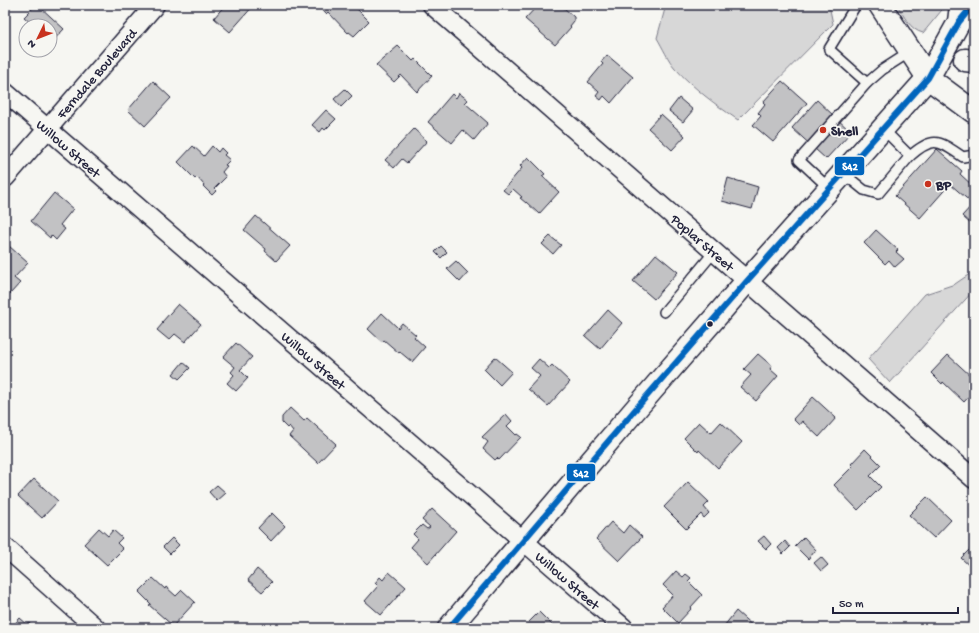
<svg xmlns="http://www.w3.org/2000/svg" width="979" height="633" font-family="'Gochi Hand',sans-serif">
<rect width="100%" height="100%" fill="#f6f6f2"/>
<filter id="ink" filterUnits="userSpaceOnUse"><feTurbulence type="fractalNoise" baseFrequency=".025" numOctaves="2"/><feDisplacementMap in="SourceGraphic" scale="8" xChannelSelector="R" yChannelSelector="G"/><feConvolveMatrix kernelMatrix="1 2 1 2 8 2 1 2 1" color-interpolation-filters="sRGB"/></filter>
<g filter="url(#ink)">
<g fill="#d7d7d7" stroke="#7c7c89">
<path d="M666 5H829L833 24 738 120C716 105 693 88 675 68 668 60 663 48 657 38Z"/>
<path d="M897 5H946L923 33C910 30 904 16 897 5Z"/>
<polygon points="974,271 974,290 890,383 868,359 925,294 955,284"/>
</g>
<g fill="#c2c2c4" stroke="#22223b">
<polygon points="36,5 38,5 64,29 50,44 50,26 34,26 24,17"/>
<polygon points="225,5 254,5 230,32 214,18"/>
<polygon points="320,5 353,5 369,21 354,36 349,32 348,33 328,12 326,14 319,6"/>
<polygon points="538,5 563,5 563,7 574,17 574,21 570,26 571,27 555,45 525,19"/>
<polygon points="398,46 413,61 415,59 432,76 417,92 401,75 394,82 376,65"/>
<polygon points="607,55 633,77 611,103 604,96 601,100 596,96 599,92 588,82 603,64 601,62"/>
<polygon points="153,81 171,98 145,126 128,110"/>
<polygon points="782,81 807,103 773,142 753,125 761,116 758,113 765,104 763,102"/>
<polygon points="345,89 352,96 341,107 334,99"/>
<polygon points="459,93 468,100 465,103 488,123 474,140 463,130 452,143 428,122 452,94 456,98"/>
<polygon points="679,98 693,110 683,122 669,111"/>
<polygon points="817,100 851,132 826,159 792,128"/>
<polygon points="326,110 336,119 325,130 323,128 320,132 312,125"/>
<polygon points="661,114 685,136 672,150 648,128"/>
<polygon points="414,129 427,141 407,163 402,159 394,168 385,160"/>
<polygon points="193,146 204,156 212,146 218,152 221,148 226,153 224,155 230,160 225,165 227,166 222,172 226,177 214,189 216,191 212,195 203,186 204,185 197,177 195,179 178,162"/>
<polygon points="937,149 962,171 960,174 974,187 974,227 962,216 973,204 950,184 920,218 895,196"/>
<polygon points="528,157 545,174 542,176 559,192 539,214 526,202 526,203 520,198 522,197 513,189 508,194 503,190 522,168 520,166"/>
<polygon points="728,178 758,187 752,209 722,201"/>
<polygon points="54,193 73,209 60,225 65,229 56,240 51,235 50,238 31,221"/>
<polygon points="256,216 290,246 276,261 265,251 266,249 244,230"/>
<polygon points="876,230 898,250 896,252 904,259 895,267 889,260 885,264 864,243"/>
<polygon points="550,236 561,245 553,254 542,244"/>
<polygon points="9,246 28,263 14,278 20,283 10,294 5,290 5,250"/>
<polygon points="441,246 447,252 441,258 435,252"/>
<polygon points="656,254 678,272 654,299 633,281"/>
<polygon points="456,261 468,273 460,282 447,269"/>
<polygon points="178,304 201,324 185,342 175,334 169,340 157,330 163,323 162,322"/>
<polygon points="608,310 622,323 600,349 585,336"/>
<polygon points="382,313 398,328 402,323 416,335 414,337 425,347 412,362 400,352 399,353 384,340 382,342 368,329"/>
<polygon points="236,343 252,357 240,370 248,378 236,391 227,383 234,375 231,372 235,367 223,357"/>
<polygon points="758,354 772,366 770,369 778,376 756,401 740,387 751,375 744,369"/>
<polygon points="948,355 973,378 971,379 974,382 974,391 964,402 943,382 942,384 931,373"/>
<polygon points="495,357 512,372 500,385 484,369"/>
<polygon points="539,359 549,368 552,365 570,382 548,406 528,389 540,376 531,368"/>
<polygon points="183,362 190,368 179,379 173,374"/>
<polygon points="813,397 836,418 819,437 802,421 799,425 793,419"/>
<polygon points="290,408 304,421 307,418 336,444 318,463 289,436 293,431 289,426 287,428 282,423 282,417"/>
<polygon points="506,414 512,421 507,426 516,435 517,434 521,437 499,460 497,458 495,460 483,449 488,442 482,437"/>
<polygon points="699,422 711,433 721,422 742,442 718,468 699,450 698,452 684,438"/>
<polygon points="865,449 881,465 870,476 881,487 858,510 834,485 853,466 851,464"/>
<polygon points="34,479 58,501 42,518 18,496"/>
<polygon points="688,482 709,502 704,507 709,513 704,518 701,514 686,529 664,507"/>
<polygon points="217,485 226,493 217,501 209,492"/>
<polygon points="927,497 951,520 934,538 909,515"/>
<polygon points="432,509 456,531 428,563 411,547 418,539 413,534 422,525 427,529 430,527 422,520"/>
<polygon points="272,513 285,526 271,541 258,528"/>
<polygon points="611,522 623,533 629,525 642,537 619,561 596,539"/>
<polygon points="99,528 108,536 113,530 122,538 117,543 123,549 107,565 84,544"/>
<polygon points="764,536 771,544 766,549 758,541"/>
<polygon points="804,537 816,550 808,559 795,546"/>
<polygon points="172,538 179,545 170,554 163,547"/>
<polygon points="785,541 790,547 783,554 778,548"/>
<polygon points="974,545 974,570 961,558"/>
<polygon points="821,557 828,565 821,571 814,563"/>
<polygon points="257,569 272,582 262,592 248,580"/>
<polygon points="676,571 683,577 686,574 691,578 688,581 702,595 690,608 691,609 678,623 662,607 673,595 663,585"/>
<polygon points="389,572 406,587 381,615 365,601 378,586 375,583 380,577 383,580"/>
<polygon points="153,578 165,589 166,587 176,596 182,590 195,602 173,626 149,605 151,604 139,592"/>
<polygon points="736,611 755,628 726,628 724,626"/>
<polygon points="539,612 555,628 523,628"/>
<polygon points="20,618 28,625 29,623 33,627 32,628 11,628"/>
</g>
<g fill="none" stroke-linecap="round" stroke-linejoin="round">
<defs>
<g id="lane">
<polyline points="856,5 829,49 867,83 882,70 910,52"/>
<path d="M910 156C934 135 939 141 963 157L974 155"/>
<polyline points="843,173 864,190 878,194 910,156 883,129"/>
<polyline points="830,189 799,160 867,83"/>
<polyline points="664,312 714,252"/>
</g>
<g id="street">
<polyline points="432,5 974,479"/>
<polyline points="5,92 624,628"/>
<polyline points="5,178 155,5"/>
<polyline points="5,547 96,628"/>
</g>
<polyline id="secondary" points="880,5 928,78 974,112"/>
<polyline id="primary" points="449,628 640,404 747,281 928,78 959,22 973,5"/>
<g id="highway">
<polyline points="959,22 961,5"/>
<polyline points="965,60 974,61"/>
</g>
</defs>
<use href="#lane" stroke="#22223b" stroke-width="12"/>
<use href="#street" stroke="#22223b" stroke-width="21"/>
<use href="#secondary" stroke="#22223b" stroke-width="25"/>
<use href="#primary" stroke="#22223b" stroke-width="25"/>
<use href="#highway" stroke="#22223b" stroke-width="25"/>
<use href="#lane" stroke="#f6f6f2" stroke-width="9"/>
<use href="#street" stroke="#f6f6f2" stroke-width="18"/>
<use href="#secondary" stroke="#f6f6f2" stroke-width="22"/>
<use href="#primary" stroke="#f6f6f2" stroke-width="22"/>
<use href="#highway" stroke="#f6f6f2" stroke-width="22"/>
<defs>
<polyline id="bus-1" points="449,628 640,404 747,281 928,78 959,22 973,5"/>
</defs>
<use href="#bus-1" stroke="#f6f6f2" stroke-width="9"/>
<use href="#bus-1" stroke="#0065bd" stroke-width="6"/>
</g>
</g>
<g fill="#c8321e" stroke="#f6f6f2" stroke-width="1.5">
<circle cx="823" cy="130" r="4"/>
<circle cx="928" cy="184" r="4"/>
</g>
<circle fill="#22223b" stroke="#f6f6f2" stroke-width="1.5" cx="710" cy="324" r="3.5"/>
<g text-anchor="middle" stroke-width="3.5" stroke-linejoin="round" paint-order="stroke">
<g font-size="14" fill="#22223b" stroke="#f6f6f2">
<text transform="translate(96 73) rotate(-49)" y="5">Ferndale Boulevard</text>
<text transform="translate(69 148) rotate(41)" y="5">Willow Street</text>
<text transform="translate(703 242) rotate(41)" y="5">Poplar Street</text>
<text transform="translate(314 360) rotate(41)" y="5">Willow Street</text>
<text transform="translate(568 580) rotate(41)" y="5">Willow Street</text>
</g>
<g font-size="14" font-weight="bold" fill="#22223b" stroke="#f6f6f2" text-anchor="start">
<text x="831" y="135">Shell</text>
<text x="936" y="189">BP</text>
</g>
</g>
<g stroke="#f6f6f2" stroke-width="1.5">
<rect x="834" y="156" width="31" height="20" rx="4" fill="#0065bd"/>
<rect x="566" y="463" width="30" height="19" rx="4" fill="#0065bd"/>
</g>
<g font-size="11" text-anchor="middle" font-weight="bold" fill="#fff">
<text x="850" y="170">S42</text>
<text x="581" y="477">S42</text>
</g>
<rect width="979" height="633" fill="none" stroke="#f6f6f2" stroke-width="20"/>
<rect x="10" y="10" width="959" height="613" fill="none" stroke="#22223b" stroke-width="1.5" filter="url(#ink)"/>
<g transform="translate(38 38) rotate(227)"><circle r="19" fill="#f6f6f2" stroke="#a1a1a9"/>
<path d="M0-3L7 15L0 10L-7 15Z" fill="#c8321e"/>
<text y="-6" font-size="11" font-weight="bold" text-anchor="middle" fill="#22223b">N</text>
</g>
<path d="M833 607v6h125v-6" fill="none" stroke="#22223b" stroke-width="2"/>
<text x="839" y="607" font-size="12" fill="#22223b" stroke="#f6f6f2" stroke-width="3" paint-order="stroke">50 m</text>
</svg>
